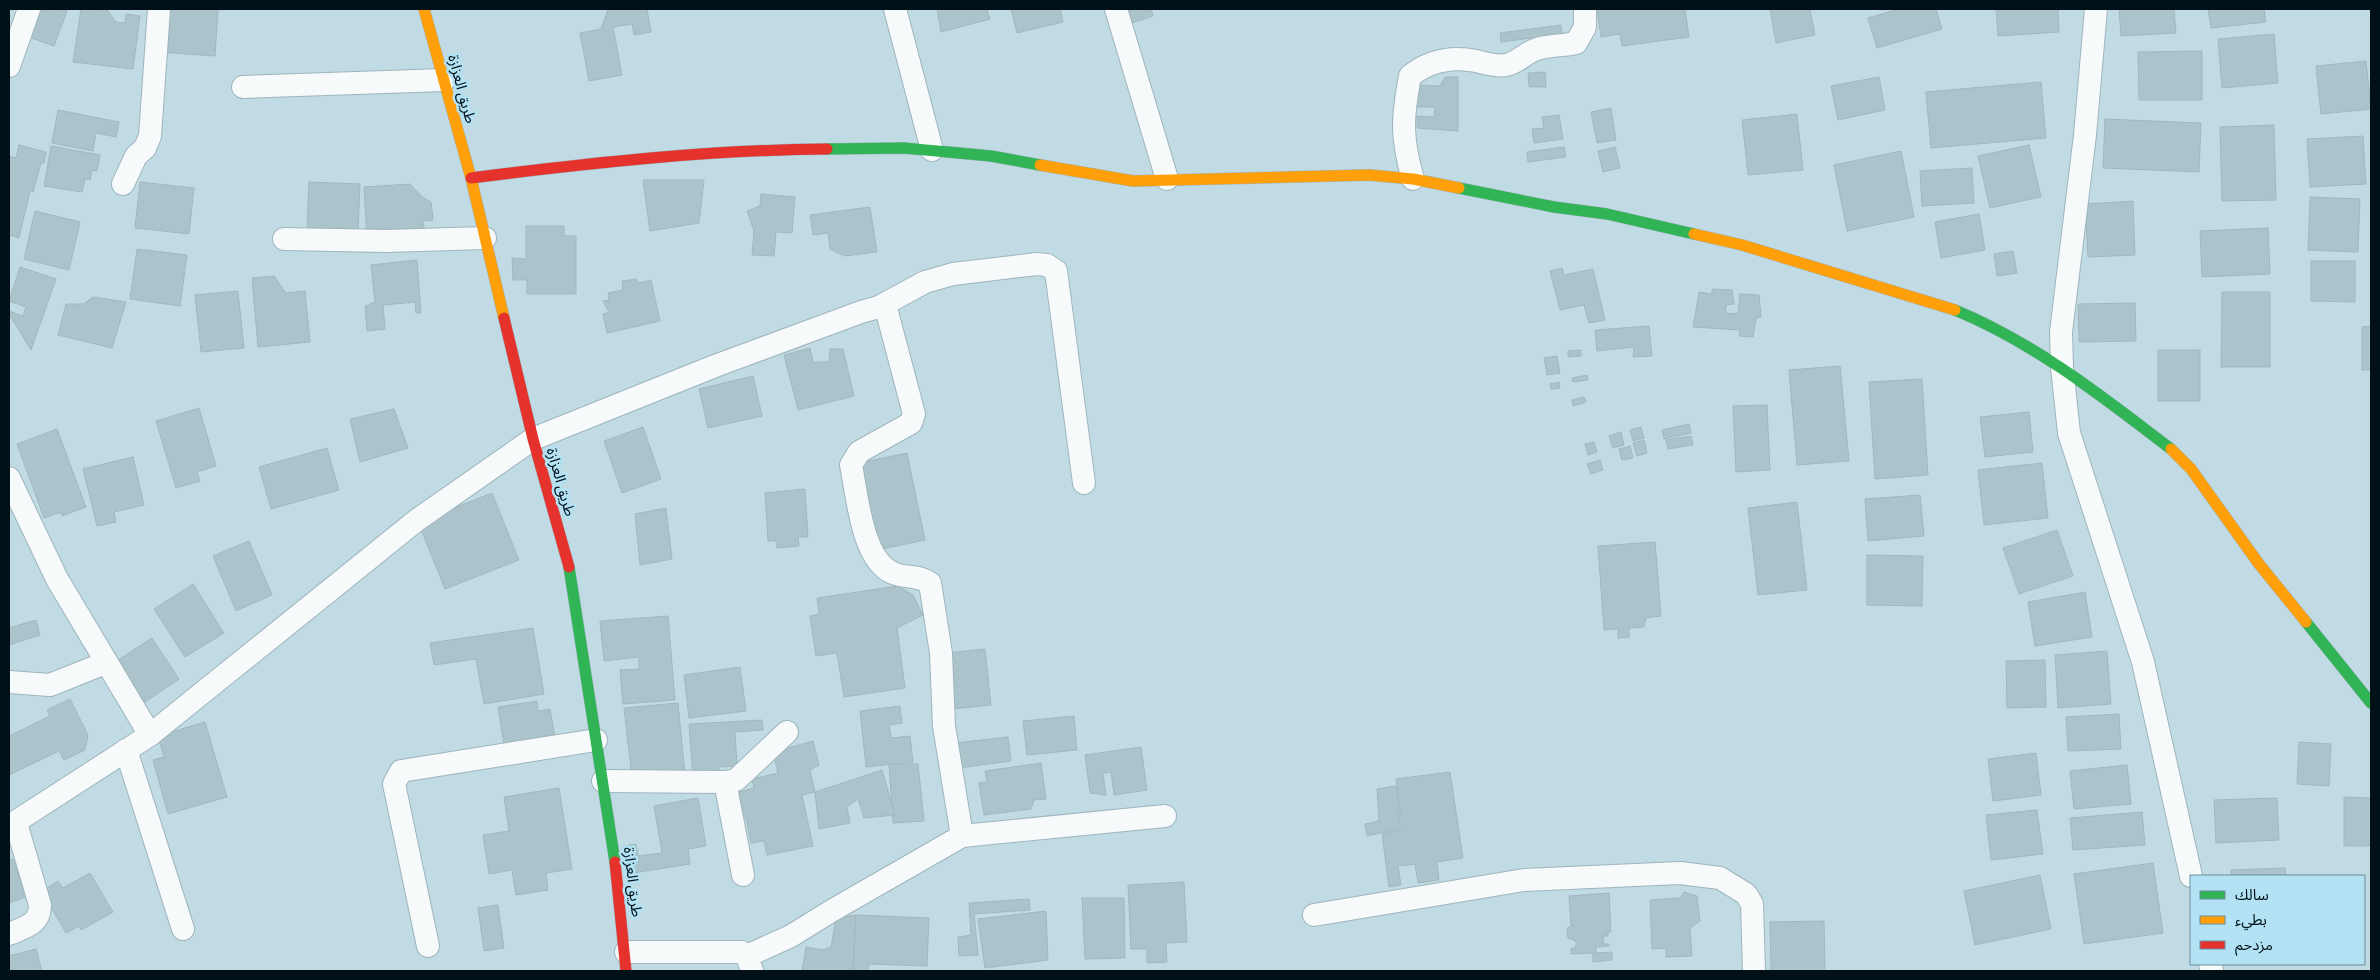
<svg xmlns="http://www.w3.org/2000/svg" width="2380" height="980" font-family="Commissioner,'Noto Sans Arabic',sans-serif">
<rect width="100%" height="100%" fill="#c1dbe5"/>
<g fill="#abc4cc" stroke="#a2b7bf">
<polygon points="32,9 60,9 67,11 54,46 23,35"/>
<polygon points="81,9 107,10 116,22 125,23 126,14 140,16 133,69 73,62"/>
<polygon points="162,9 218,9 215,56 159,52"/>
<polygon points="608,9 647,9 651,32 634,35 632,24 613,27 622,75 589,81 580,33 601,29"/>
<polygon points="937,9 987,9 990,19 941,32"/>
<polygon points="1011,9 1060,9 1063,22 1017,33"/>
<polygon points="1128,9 1151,9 1153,16 1132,23"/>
<polygon points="1597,9 1685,9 1689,37 1622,46 1620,34 1601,37"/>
<polygon points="1770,9 1810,9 1815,35 1776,43"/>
<polygon points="1899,9 1936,9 1942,29 1877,48 1868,18"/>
<polygon points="1996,9 2058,9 2059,32 1998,36"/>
<polygon points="2119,9 2174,9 2176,33 2121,36"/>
<polygon points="2208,9 2264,9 2266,22 2211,28"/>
<polygon points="1561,25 1562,34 1501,42 1500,33"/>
<polygon points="2274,34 2278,83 2222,88 2218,39"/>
<polygon points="2202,51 2202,100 2139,100 2138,52"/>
<polygon points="2366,61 2371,109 2321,114 2316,66"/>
<polygon points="1545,72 1546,87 1529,87 1528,73"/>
<polygon points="1445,77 1458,77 1458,131 1417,128 1417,116 1434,117 1435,107 1416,107 1416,85 1440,86"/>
<polygon points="1879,77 1885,110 1838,120 1831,86"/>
<polygon points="2041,82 2046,138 1931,148 1926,92"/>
<polygon points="1611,108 1616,140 1597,143 1591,112"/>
<polygon points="58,110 119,122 116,137 96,133 93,151 52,143"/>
<polygon points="1797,114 1803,170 1748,175 1742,120"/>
<polygon points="1559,115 1563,139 1534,143 1532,129 1544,128 1542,117"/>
<polygon points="2105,119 2201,123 2199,172 2103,168"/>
<polygon points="2274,125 2276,200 2222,201 2220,127"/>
<polygon points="2363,136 2366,184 2310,187 2307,139"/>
<polygon points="19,145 46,152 44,163 41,163 33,192 30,191 19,238 9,235 9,156 16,158"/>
<polygon points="2029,145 2041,197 1990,208 1978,156"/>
<polygon points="51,146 100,155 97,171 92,170 90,180 85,179 82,192 44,186"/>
<polygon points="1564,147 1566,157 1528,162 1527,152"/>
<polygon points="1615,147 1620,168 1603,172 1598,151"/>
<polygon points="1901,151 1914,217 1847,231 1834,165"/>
<polygon points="1972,168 1974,203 1922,206 1920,171"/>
<polygon points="643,180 704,180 699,223 650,231"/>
<polygon points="140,182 194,188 189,234 135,228"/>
<polygon points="309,182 360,184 358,232 307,230"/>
<polygon points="410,184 422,197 431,202 433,220 423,221 425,234 367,237 364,187"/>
<polygon points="761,194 795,197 792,233 776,232 774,256 752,255 754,231 747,211 760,206"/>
<polygon points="2310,197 2360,199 2358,252 2308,250"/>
<polygon points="2133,201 2135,255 2088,257 2085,204"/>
<polygon points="870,207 877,252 844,256 830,249 828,233 813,235 810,215"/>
<polygon points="35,211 80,222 69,270 24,259"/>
<polygon points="1979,214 1985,250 1941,258 1935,222"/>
<polygon points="526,226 564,226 564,236 576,236 576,294 527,294 527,280 513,280 512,258 526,259"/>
<polygon points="2268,228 2270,274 2202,277 2200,231"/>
<polygon points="137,249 187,255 180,306 130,299"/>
<polygon points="2013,251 2017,273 1997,276 1994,254"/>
<polygon points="417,260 421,313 416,313 415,302 383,305 385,329 367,331 365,306 375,302 371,265"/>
<polygon points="2311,261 2355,261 2355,302 2311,301"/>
<polygon points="20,267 56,279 31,350 9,314 9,311 23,316 26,307 9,301"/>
<polygon points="1562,268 1564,275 1593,269 1605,320 1589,323 1584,305 1560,310 1550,271"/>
<polygon points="274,276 286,293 305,291 310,342 258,347 252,278"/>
<polygon points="636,279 639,283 651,280 660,321 607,333 603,314 609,312 603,301 609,300 608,293 623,290 622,281"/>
<polygon points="1712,289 1732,290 1734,304 1726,305 1726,313 1738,314 1740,294 1759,295 1761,317 1756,318 1753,337 1739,336 1740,330 1693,327 1699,292 1712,294"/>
<polygon points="238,291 244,348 201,352 195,295"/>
<polygon points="2222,292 2270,292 2270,367 2221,367"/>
<polygon points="93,297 126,302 112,348 58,335 66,304 84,304"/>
<polygon points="2135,303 2136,341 2079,342 2078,304"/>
<polygon points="1649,326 1652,356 1633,357 1634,347 1597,351 1595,330"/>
<polygon points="2371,326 2371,370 2362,370 2362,327"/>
<polygon points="810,348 813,362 829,362 830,349 843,349 854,396 798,410 784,355"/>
<polygon points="1581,350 1581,356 1568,357 1568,351"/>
<rect x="2158" y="350" width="42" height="51"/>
<polygon points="1557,356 1560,373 1547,375 1544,358"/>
<polygon points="1840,366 1849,461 1797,465 1789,370"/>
<polygon points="1587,375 1588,380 1573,382 1572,378"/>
<polygon points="753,376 762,416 708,428 699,389"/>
<polygon points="1922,379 1928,475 1875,479 1869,382"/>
<polygon points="1559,382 1560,388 1551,389 1550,384"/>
<polygon points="1584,397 1586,402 1573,406 1572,400"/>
<polygon points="1767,405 1770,470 1736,472 1733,406"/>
<polygon points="199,408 216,466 197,472 200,481 176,488 156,421"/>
<polygon points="394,409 408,448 360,462 350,419"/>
<polygon points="2029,412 2033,452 1985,457 1980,417"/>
<polygon points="1689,424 1691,433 1664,439 1662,430"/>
<polygon points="643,427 661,479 622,493 604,441"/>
<polygon points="1641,427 1644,438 1633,441 1630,430"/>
<polygon points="57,429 86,507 62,516 61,512 44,518 17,444"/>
<polygon points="1621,432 1624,445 1613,448 1609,436"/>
<polygon points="1691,436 1693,445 1668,449 1666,440"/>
<polygon points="1644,440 1647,453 1637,456 1633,443"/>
<polygon points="1594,442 1597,452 1588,455 1585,444"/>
<polygon points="1630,446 1633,458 1622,460 1619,449"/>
<polygon points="327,448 339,490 271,509 259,467"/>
<polygon points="907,453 925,540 877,550 859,463"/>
<polygon points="133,457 144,505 114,512 116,522 97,526 83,469"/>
<polygon points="1600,460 1603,470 1591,474 1587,464"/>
<polygon points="2042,463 2048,518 1984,525 1978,470"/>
<polygon points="805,489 808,537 798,537 799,546 777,548 776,541 768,541 765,493"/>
<polygon points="492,493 519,560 445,589 418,522"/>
<polygon points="1920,495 1924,536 1868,541 1865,499"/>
<polygon points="1797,502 1807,590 1758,595 1748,508"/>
<polygon points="666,508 672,559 640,565 635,514"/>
<polygon points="2057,530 2073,576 2019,594 2003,548"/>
<polygon points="249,541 272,595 236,611 213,556"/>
<polygon points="1655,542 1661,616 1646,618 1644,627 1629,628 1629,637 1618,638 1618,629 1604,630 1598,546"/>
<polygon points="1867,555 1923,556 1922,606 1867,605"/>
<polygon points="193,584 224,633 185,657 154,609"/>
<polygon points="898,586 913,595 923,615 897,628 905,688 844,697 837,653 816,656 810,616 819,614 817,598"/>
<polygon points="2085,592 2092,637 2035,646 2028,602"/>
<polygon points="668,616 675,700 623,704 620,670 639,669 639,657 604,661 600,621"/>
<polygon points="36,620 40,635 9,645 9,628"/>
<polygon points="533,628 544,694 484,704 476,659 434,665 430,643"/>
<polygon points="152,638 179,679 142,704 115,662"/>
<polygon points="985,649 991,705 952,709 946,653"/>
<polygon points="2107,651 2111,704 2058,708 2055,655"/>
<polygon points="2045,660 2046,707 2007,708 2006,661"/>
<polygon points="740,667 746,711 689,718 684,675"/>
<polygon points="70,699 88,735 85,750 64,760 59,751 9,775 9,736 50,716 47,710"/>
<polygon points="537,701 538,711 550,709 556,742 505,751 498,707"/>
<polygon points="678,703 685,774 631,769 624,708"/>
<polygon points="900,706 902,723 889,725 891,738 910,736 913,762 866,767 860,711"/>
<polygon points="2119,714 2121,749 2068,751 2066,717"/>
<polygon points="1074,716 1077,750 1027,755 1023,721"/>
<polygon points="762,720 763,730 735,732 737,766 719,767 720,775 693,777 689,724"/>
<polygon points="205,722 227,797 168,814 153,760 164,757 158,736"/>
<polygon points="1008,737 1011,761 958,768 955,743"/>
<polygon points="813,741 819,765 810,770 815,792 802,795 813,846 767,855 764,841 751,843 746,818 735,815 729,795 754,788 752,779 778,773 773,752"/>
<polygon points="2299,742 2331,744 2329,786 2297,784"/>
<polygon points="1141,747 1147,790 1114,795 1111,772 1103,773 1106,795 1090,793 1085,755"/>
<polygon points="2036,753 2041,795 1993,801 1988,759"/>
<polygon points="1041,763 1046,799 1034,800 1031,809 984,815 979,783 987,782 985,771"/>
<polygon points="889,764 918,764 924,821 893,823"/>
<polygon points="2127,765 2131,804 2074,809 2070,771"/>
<polygon points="882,770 895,815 864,818 858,799 847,807 850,823 819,829 815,792"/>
<polygon points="1450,772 1463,858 1437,862 1439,880 1418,883 1415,864 1398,866 1401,885 1389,887 1382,834 1403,829 1396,779"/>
<polygon points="1396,786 1401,828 1367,836 1365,824 1379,821 1377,789"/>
<polygon points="559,788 572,869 546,873 548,890 516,895 512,870 489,874 483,835 509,831 504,797"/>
<polygon points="2344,797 2371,798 2371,846 2344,846"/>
<polygon points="698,798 706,846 688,849 690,864 627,874 623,846 636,844 638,856 662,853 654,806"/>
<polygon points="2277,798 2279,840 2216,843 2214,800"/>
<polygon points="2037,810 2043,854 1991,860 1986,815"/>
<polygon points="2142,812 2145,845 2073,850 2070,818"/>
<polygon points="13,859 26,897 9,903 9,860"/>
<polygon points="2153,863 2163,933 2084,944 2074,874"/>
<polygon points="2285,868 2286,876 2231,876 2231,870"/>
<polygon points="90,873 113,912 81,930 79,926 66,933 45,897 50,896 46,889 58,881 63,888"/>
<polygon points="2040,875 2051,929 1975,945 1964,891"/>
<polygon points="1184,882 1187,942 1166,943 1167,962 1147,963 1147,949 1131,949 1128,885"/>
<polygon points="1684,892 1697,896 1700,921 1690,928 1692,956 1666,957 1666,948 1652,949 1650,900 1680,898"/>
<polygon points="1609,893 1611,932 1608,932 1608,936 1603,936 1604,944 1609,944 1609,946 1596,947 1596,953 1612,952 1612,960 1593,962 1593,953 1571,954 1571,949 1576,947 1576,941 1568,938 1567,928 1575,925 1571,926 1569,896"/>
<polygon points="1082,898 1124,898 1125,958 1085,959"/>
<polygon points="1029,899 1030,910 974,914 978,955 959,956 958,937 971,935 969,903"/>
<polygon points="498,905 504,948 484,951 478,908"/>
<polygon points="1046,911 1048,960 985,968 978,919"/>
<polygon points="856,915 853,971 802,971 806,947 822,950 831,947 836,918"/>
<polygon points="856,915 929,918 927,966 870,964 867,971 853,971"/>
<polygon points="1824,921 1825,971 1771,971 1770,922"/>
<polygon points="36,949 42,971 9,971 9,956"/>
</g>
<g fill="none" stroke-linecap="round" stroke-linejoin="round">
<defs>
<g id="street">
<polyline points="895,9 932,150"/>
<polyline points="1116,9 1167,179"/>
<polyline points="2096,9 2085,135 2061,332 2062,367 2069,433 2143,662 2191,876"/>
<polyline points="9,66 29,9"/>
<polyline points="243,87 444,80"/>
<path d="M1413 179C1401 137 1402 119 1410 76 1429 61 1451 56 1476 61 1485 63 1496 67 1506 65 1518 63 1526 52 1537 49 1549 45 1563 46 1576 43L1585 27V9"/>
<polyline points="123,184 136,156 145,148 150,136 159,9"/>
<polyline points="284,239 386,241 485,238"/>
<polyline points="879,307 925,282 953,274 1037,264 1047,265 1056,271 1084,483"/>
<polyline points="9,478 57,579 150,735"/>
<polyline points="9,682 50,685 105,663"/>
<polyline points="126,750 183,929"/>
<polyline points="603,781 725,782 736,780 787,732"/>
<polyline points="725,782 743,875"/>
<path d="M9 826 150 735 417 520 533 439 715 366 861 312 879 307 887 312 914 414 911 423 859 452 851 465C857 494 862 561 893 573 907 579 916 574 930 583L941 653 944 726 962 836 833 910 791 936 747 956"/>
<polyline points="962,836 1165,816"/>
<polyline points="1314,915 1524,880 1680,873 1720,878 1746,894 1752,904 1754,971"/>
<path d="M9 934C25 927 40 925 40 905L16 823"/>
<polyline points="428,946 394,784 401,771 596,740"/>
<polyline points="626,952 742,952 747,956 752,971"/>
<polyline points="2210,964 2212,971"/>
</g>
<g id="fast">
<polyline points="827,149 904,148 991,156 1040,165"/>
<polyline points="1459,188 1554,207 1607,214 1694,234"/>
<path d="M1955 310C2035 343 2103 397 2171 449"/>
<polyline points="569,567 615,862"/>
<polyline points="2306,622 2371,703"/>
</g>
<g id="slow">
<polyline points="424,9 471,178 504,318"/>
<polyline points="1040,165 1133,181 1369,175 1413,179 1459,188"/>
<polyline points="1694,234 1742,245 1955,310"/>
<polyline points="2171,449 2191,469 2259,564 2306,622"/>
</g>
<g id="jam">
<path d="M471 178C588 163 708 150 827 149"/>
<polyline points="504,318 533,439 569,567"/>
<polyline points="615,862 626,971"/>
</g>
</defs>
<use href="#street" stroke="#9fb4bc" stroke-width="24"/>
<use href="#fast" stroke="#9fb4bc" stroke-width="12"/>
<use href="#slow" stroke="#9fb4bc" stroke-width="12"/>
<use href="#jam" stroke="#9fb4bc" stroke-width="12"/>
<use href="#street" stroke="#f6fafb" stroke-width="22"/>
<use href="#fast" stroke="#30b455" stroke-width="11"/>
<use href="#slow" stroke="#ff9f0a" stroke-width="11"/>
<use href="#jam" stroke="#e5322d" stroke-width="11"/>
</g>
<g text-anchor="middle" stroke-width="5" stroke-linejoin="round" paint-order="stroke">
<g font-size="15" fill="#011117" stroke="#b2e2f4">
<text transform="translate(462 89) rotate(75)" y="5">طريق العزازة</text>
<text transform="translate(561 482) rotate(74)" y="5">طريق العزازة</text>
<text transform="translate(633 882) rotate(83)" y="5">طريق العزازة</text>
</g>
</g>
<rect width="2380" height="980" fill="none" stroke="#011117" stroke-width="20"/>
<rect x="2190" y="875" width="175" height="90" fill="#b2e2f4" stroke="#6b8e9c"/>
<rect x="2200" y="891" width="25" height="8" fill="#30b455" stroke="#6b8e9c"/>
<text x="2235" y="900" font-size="15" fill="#011117">سالك</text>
<rect x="2200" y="916" width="25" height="8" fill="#ff9f0a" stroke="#6b8e9c"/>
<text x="2235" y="925" font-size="15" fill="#011117">بطيء</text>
<rect x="2200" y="941" width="25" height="8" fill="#e5322d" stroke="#6b8e9c"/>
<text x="2235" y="950" font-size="15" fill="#011117">مزدحم</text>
</svg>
